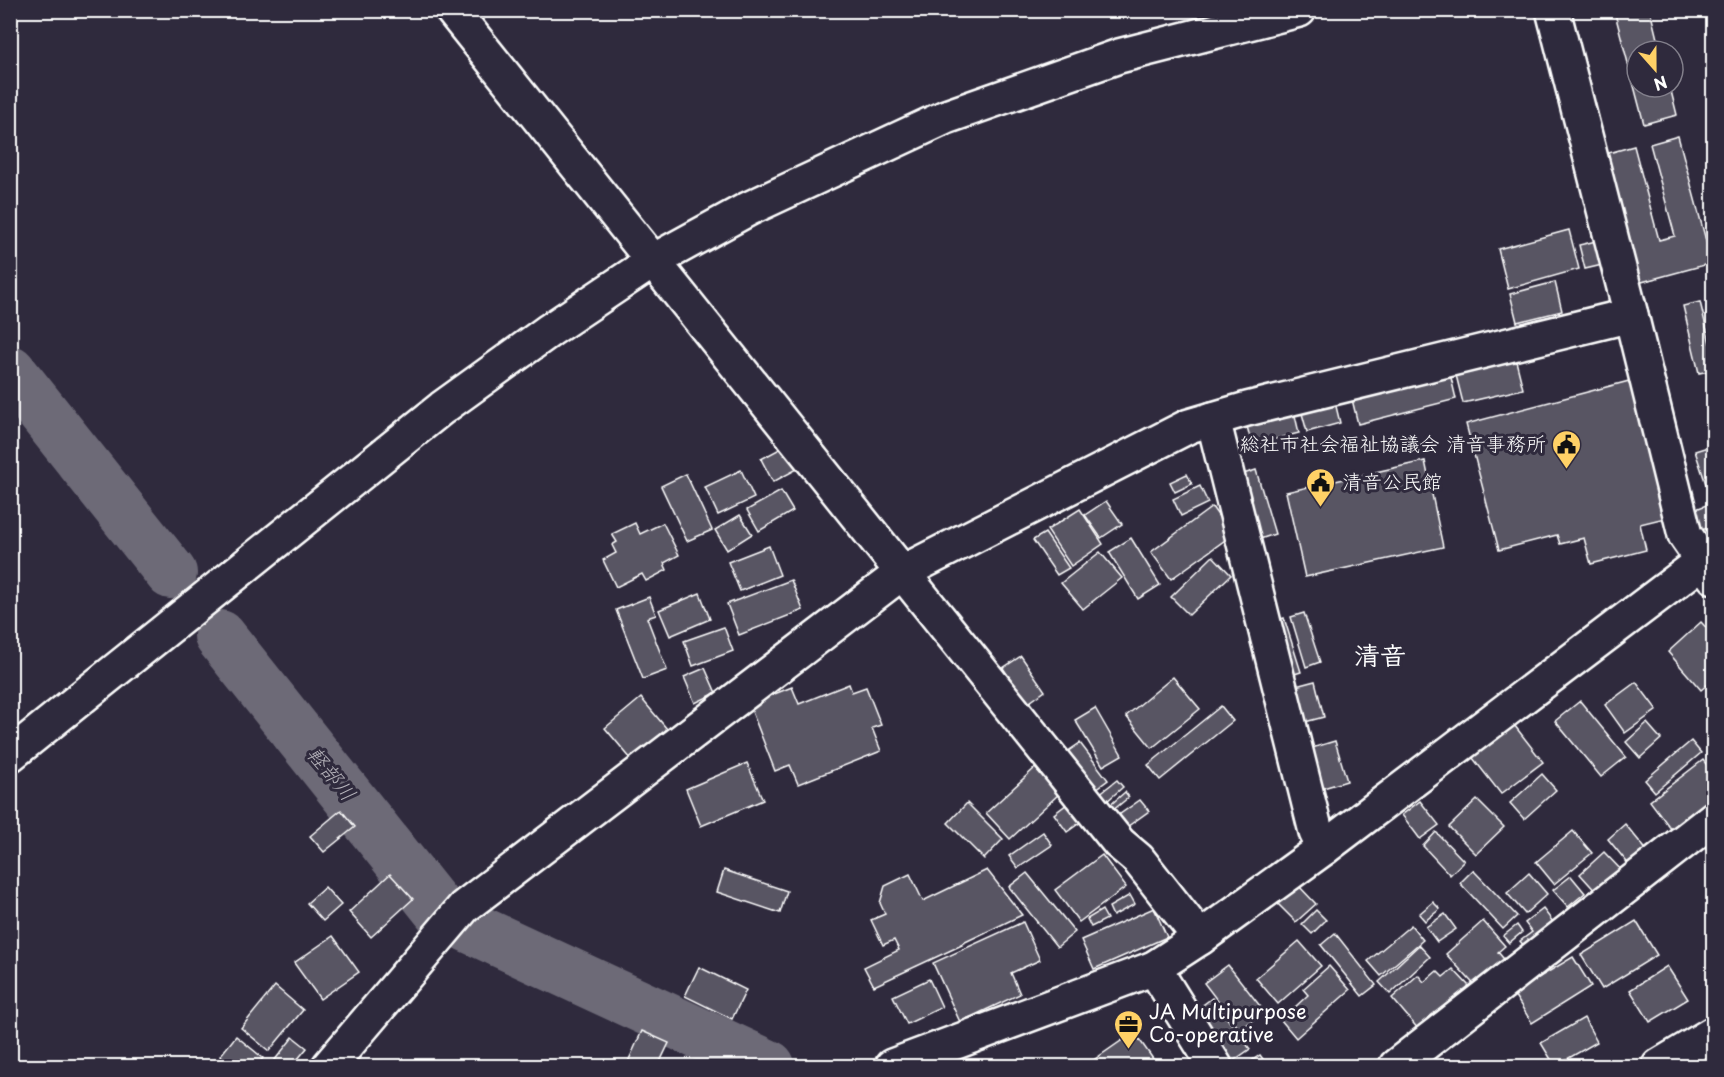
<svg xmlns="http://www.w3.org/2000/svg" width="1724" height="1077" font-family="'Playpen Sans','Klee One',sans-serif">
<rect width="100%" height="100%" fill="#2f2a3d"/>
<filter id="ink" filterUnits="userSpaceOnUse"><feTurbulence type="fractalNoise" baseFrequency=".0167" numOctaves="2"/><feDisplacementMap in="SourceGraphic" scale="12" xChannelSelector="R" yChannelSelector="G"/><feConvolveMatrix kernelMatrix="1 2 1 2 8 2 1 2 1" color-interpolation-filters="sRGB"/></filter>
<g filter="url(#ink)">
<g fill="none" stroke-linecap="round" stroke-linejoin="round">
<g stroke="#6d6a77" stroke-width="52">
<polyline points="10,371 171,573"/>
<polyline points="220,636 441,913"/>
<polyline points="467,926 769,1066"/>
</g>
</g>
<g fill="#595564" stroke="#fff" stroke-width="1.5">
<polygon points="1614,10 1650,10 1660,51 1637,51 1637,87 1670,87 1677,115 1644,124"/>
<polygon points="1678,136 1712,263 1638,283 1605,154 1634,146 1659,240 1675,236 1650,144"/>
<polygon points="1569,230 1579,269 1508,289 1498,249"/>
<polygon points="1605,239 1611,263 1585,269 1579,245"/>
<polygon points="1555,282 1562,311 1517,322 1510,294"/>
<polygon points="1700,302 1710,343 1714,342 1714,370 1699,373 1683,306"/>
<polygon points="1514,353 1523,389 1463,403 1454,367"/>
<polygon points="1448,365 1456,399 1358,424 1350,391"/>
<polygon points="1633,380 1669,517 1640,524 1646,550 1591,564 1584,538 1560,544 1557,535 1499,550 1466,424"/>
<polygon points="1334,398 1340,423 1307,432 1300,406"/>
<polygon points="1293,407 1299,433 1252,445 1245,419"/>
<polygon points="789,444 801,467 773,482 761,459"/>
<polygon points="1714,445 1714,498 1711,499 1695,451"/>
<polygon points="1425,461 1443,547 1305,577 1286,492"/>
<polygon points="741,470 754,498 718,515 705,487"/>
<polygon points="1256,470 1275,534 1257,540 1237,476"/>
<polygon points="686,474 712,530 687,541 661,486"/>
<polygon points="1187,474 1192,484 1175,492 1170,482"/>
<polygon points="1200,486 1208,503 1181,516 1173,499"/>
<polygon points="781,491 793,511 759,531 747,510"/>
<polygon points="1106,501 1122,524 1101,538 1085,515"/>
<polygon points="1714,502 1714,525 1700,531 1691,511"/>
<polygon points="1212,507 1232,535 1171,579 1151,552"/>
<polygon points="1080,509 1103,544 1071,566 1047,530"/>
<polygon points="740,515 752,534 727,550 715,530"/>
<polygon points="635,523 640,534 663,523 679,555 664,563 667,570 646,581 642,574 616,587 603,560 616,553 612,545 617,542 612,534"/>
<polygon points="1045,533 1069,568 1057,575 1033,540"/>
<polygon points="1131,538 1160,585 1138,599 1109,552"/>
<polygon points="769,546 780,575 740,591 728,562"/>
<polygon points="1100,552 1122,578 1083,609 1061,583"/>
<polygon points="1213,556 1231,575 1189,615 1171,597"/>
<polygon points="791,580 803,610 739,635 727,604"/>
<polygon points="700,593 710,619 670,636 659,610"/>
<polygon points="649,597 656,615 647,618 667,670 643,679 616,610"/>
<polygon points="1304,613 1320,662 1306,667 1291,617"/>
<polygon points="1284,618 1301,672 1288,676 1271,622"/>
<polygon points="1701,622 1714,636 1714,679 1701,690 1668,652"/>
<polygon points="724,627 733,651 693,666 684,641"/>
<polygon points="1021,656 1045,691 1027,704 1003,668"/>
<polygon points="705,668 716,693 695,703 684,677"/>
<polygon points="1173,677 1200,709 1152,748 1126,716"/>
<polygon points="1315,681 1324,717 1301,723 1292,687"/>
<polygon points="1636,682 1657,710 1625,733 1605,705"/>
<polygon points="849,684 852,692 866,687 881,725 872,728 881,751 798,784 790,765 775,771 749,704 792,687 799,704"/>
<polygon points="641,698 667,729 631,759 605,728"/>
<polygon points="1580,701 1626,757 1601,777 1555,721"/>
<polygon points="1221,706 1233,721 1160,780 1148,765"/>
<polygon points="1095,708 1122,755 1103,766 1075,720"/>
<polygon points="1511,721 1543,762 1501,794 1469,753"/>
<polygon points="1647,723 1661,739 1640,758 1626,742"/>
<polygon points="1335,741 1347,781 1313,791 1302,751"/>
<polygon points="1691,741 1701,753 1655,792 1645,780"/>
<polygon points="1080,743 1108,780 1092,792 1064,754"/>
<polygon points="1703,760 1714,774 1714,803 1674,833 1650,801"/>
<polygon points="747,763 763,800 701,826 686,789"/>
<polygon points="1035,768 1059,794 1010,839 986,813"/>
<polygon points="1542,774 1556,790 1524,819 1510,803"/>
<polygon points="1117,780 1123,787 1106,802 1099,794"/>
<polygon points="1125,792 1129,797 1112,811 1108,807"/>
<polygon points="1140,800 1149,811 1124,829 1116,817"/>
<polygon points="1477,800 1504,827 1476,854 1449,827"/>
<polygon points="1071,801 1085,819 1067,832 1054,814"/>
<polygon points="1420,801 1439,825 1420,839 1402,815"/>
<polygon points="967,803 1003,839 984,859 948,823"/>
<polygon points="341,810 355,827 324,852 310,836"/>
<polygon points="1625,824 1648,852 1630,866 1608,839"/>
<polygon points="1573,831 1592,853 1554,884 1536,862"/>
<polygon points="1043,832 1052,845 1018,868 1009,856"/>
<polygon points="1436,832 1464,861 1450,875 1423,846"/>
<polygon points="1604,852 1623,872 1598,894 1580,874"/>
<polygon points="1102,855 1126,887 1079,922 1055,890"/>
<polygon points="724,870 787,891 780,913 717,892"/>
<polygon points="987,870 1022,915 961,944 962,945 874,986 864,967 899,950 894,940 883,945 871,920 885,914 880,903 885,886 910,874 923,901"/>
<polygon points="1473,870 1517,916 1503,929 1460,883"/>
<polygon points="1027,873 1075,932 1057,947 1009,887"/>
<polygon points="1529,873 1547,894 1525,914 1507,893"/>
<polygon points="390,874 413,899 371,937 349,912"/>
<polygon points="1571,876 1585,893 1568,907 1553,890"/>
<polygon points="1297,884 1316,904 1296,922 1277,903"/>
<polygon points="325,887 341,905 323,921 307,903"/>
<polygon points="1130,895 1135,904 1113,916 1109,907"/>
<polygon points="1433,902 1440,909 1425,921 1419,914"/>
<polygon points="1154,908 1167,937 1094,969 1081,940"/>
<polygon points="1543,909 1560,931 1531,954 1520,941 1532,932 1525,923"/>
<polygon points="1102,910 1107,919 1091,927 1087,919"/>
<polygon points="1316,910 1326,920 1312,934 1302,924"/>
<polygon points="1445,914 1456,929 1437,942 1426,927"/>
<polygon points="1483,921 1505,946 1498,952 1508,964 1479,990 1446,954"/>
<polygon points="1636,921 1657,955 1602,989 1581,955"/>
<polygon points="1023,922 1040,960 1011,973 1020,994 960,1022 933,963"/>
<polygon points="1411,925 1423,940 1381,976 1368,961"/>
<polygon points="1517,925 1522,932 1509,943 1503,936"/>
<polygon points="1335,933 1376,985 1362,996 1321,945"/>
<polygon points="333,936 359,972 320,999 294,963"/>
<polygon points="1299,941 1321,966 1278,1004 1256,978"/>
<polygon points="1419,945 1430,957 1390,994 1379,982"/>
<polygon points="1573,957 1591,986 1532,1023 1513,993"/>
<polygon points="1228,965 1264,1011 1240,1030 1204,983"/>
<polygon points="1329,966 1350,990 1296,1038 1281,1020 1308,995 1303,989"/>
<polygon points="1667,966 1688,999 1650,1022 1630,990"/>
<polygon points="699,967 746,990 732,1019 685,996"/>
<polygon points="1453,969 1469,986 1419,1030 1392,998 1418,975 1424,982 1437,971 1443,977"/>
<polygon points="929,979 942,1007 907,1024 893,996"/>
<polygon points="275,986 303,1010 269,1051 241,1028"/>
<polygon points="1212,998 1250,1049 1233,1061 1195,1011"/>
<polygon points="1584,1018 1597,1042 1555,1066 1541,1043"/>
<polygon points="642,1031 669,1043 658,1066 633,1066 627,1064"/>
<polygon points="1134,1032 1158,1066 1085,1066"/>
<polygon points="236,1036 263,1058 256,1066 233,1066 220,1056"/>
<polygon points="293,1037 307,1048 292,1066 270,1066"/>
<polygon points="1260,1055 1268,1066 1244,1066"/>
</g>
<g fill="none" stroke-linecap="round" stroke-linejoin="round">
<defs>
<g id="minor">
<polyline points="452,10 1119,843 1138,859 1200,938"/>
<polyline points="1553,10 1631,315 1685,535 1714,577"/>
<polyline points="1213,419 1316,832 1324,848"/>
<polyline points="10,755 442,408 550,330 653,261 748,209 946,117 1119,56 1299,10"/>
<polyline points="1154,968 1215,1066"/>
<polyline points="329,1066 464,907 903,572 1189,426 1247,409 1631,315"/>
<polyline points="892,1066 1154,968 1200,938 1324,848 1703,561 1714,555"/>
<polyline points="1396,1066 1714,818"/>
<polyline points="1659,1066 1714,1033"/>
</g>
</defs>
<use href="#minor" stroke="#fff" stroke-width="38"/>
<use href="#minor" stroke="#2f2a3d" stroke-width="33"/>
</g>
</g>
<defs>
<symbol id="civic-pin" viewBox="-11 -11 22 30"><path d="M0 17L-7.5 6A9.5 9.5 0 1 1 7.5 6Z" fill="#ffd166" stroke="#2f2a3d"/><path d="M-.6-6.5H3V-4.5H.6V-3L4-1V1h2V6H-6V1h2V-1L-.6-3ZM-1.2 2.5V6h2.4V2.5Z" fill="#111"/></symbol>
<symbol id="office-pin" viewBox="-11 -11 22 30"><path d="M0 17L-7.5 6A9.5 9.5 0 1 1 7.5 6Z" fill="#ffd166" stroke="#2f2a3d"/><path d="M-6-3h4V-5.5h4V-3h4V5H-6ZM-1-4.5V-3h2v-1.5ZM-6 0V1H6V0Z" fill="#111"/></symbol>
</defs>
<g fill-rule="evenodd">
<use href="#civic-pin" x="1550" y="428" width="33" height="45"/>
<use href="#civic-pin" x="1304" y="466" width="33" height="45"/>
<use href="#office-pin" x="1112" y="1008" width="33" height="45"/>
</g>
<g text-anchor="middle" stroke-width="6" stroke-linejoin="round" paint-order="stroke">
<g font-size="20" fill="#fff" stroke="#2f2a3d" text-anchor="start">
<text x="1546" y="451" text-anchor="end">総社市社会福祉協議会 清音事務所</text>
<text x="1342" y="489">清音公民館</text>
<text x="1149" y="1019">JA Multipurpose<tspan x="1149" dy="23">Co-operative</tspan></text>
</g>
<g font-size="21" font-style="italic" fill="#b6b4bb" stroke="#2f2a3d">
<text transform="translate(331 774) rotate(51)" y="7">軽部川</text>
</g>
<g font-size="26" font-weight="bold" fill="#fff" stroke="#2f2a3d">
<text x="1380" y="665">清音</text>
</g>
</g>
<rect width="1724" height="1077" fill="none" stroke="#2f2a3d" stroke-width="36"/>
<rect x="18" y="18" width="1688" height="1041" fill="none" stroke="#fff" stroke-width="2" filter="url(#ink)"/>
<g transform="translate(1655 69) rotate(159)"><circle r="28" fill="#2f2a3d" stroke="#827f8b" stroke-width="1.5"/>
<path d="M0-4.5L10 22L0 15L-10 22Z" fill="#ffd166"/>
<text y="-9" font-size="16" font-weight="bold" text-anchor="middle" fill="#ffffff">N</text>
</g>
</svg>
